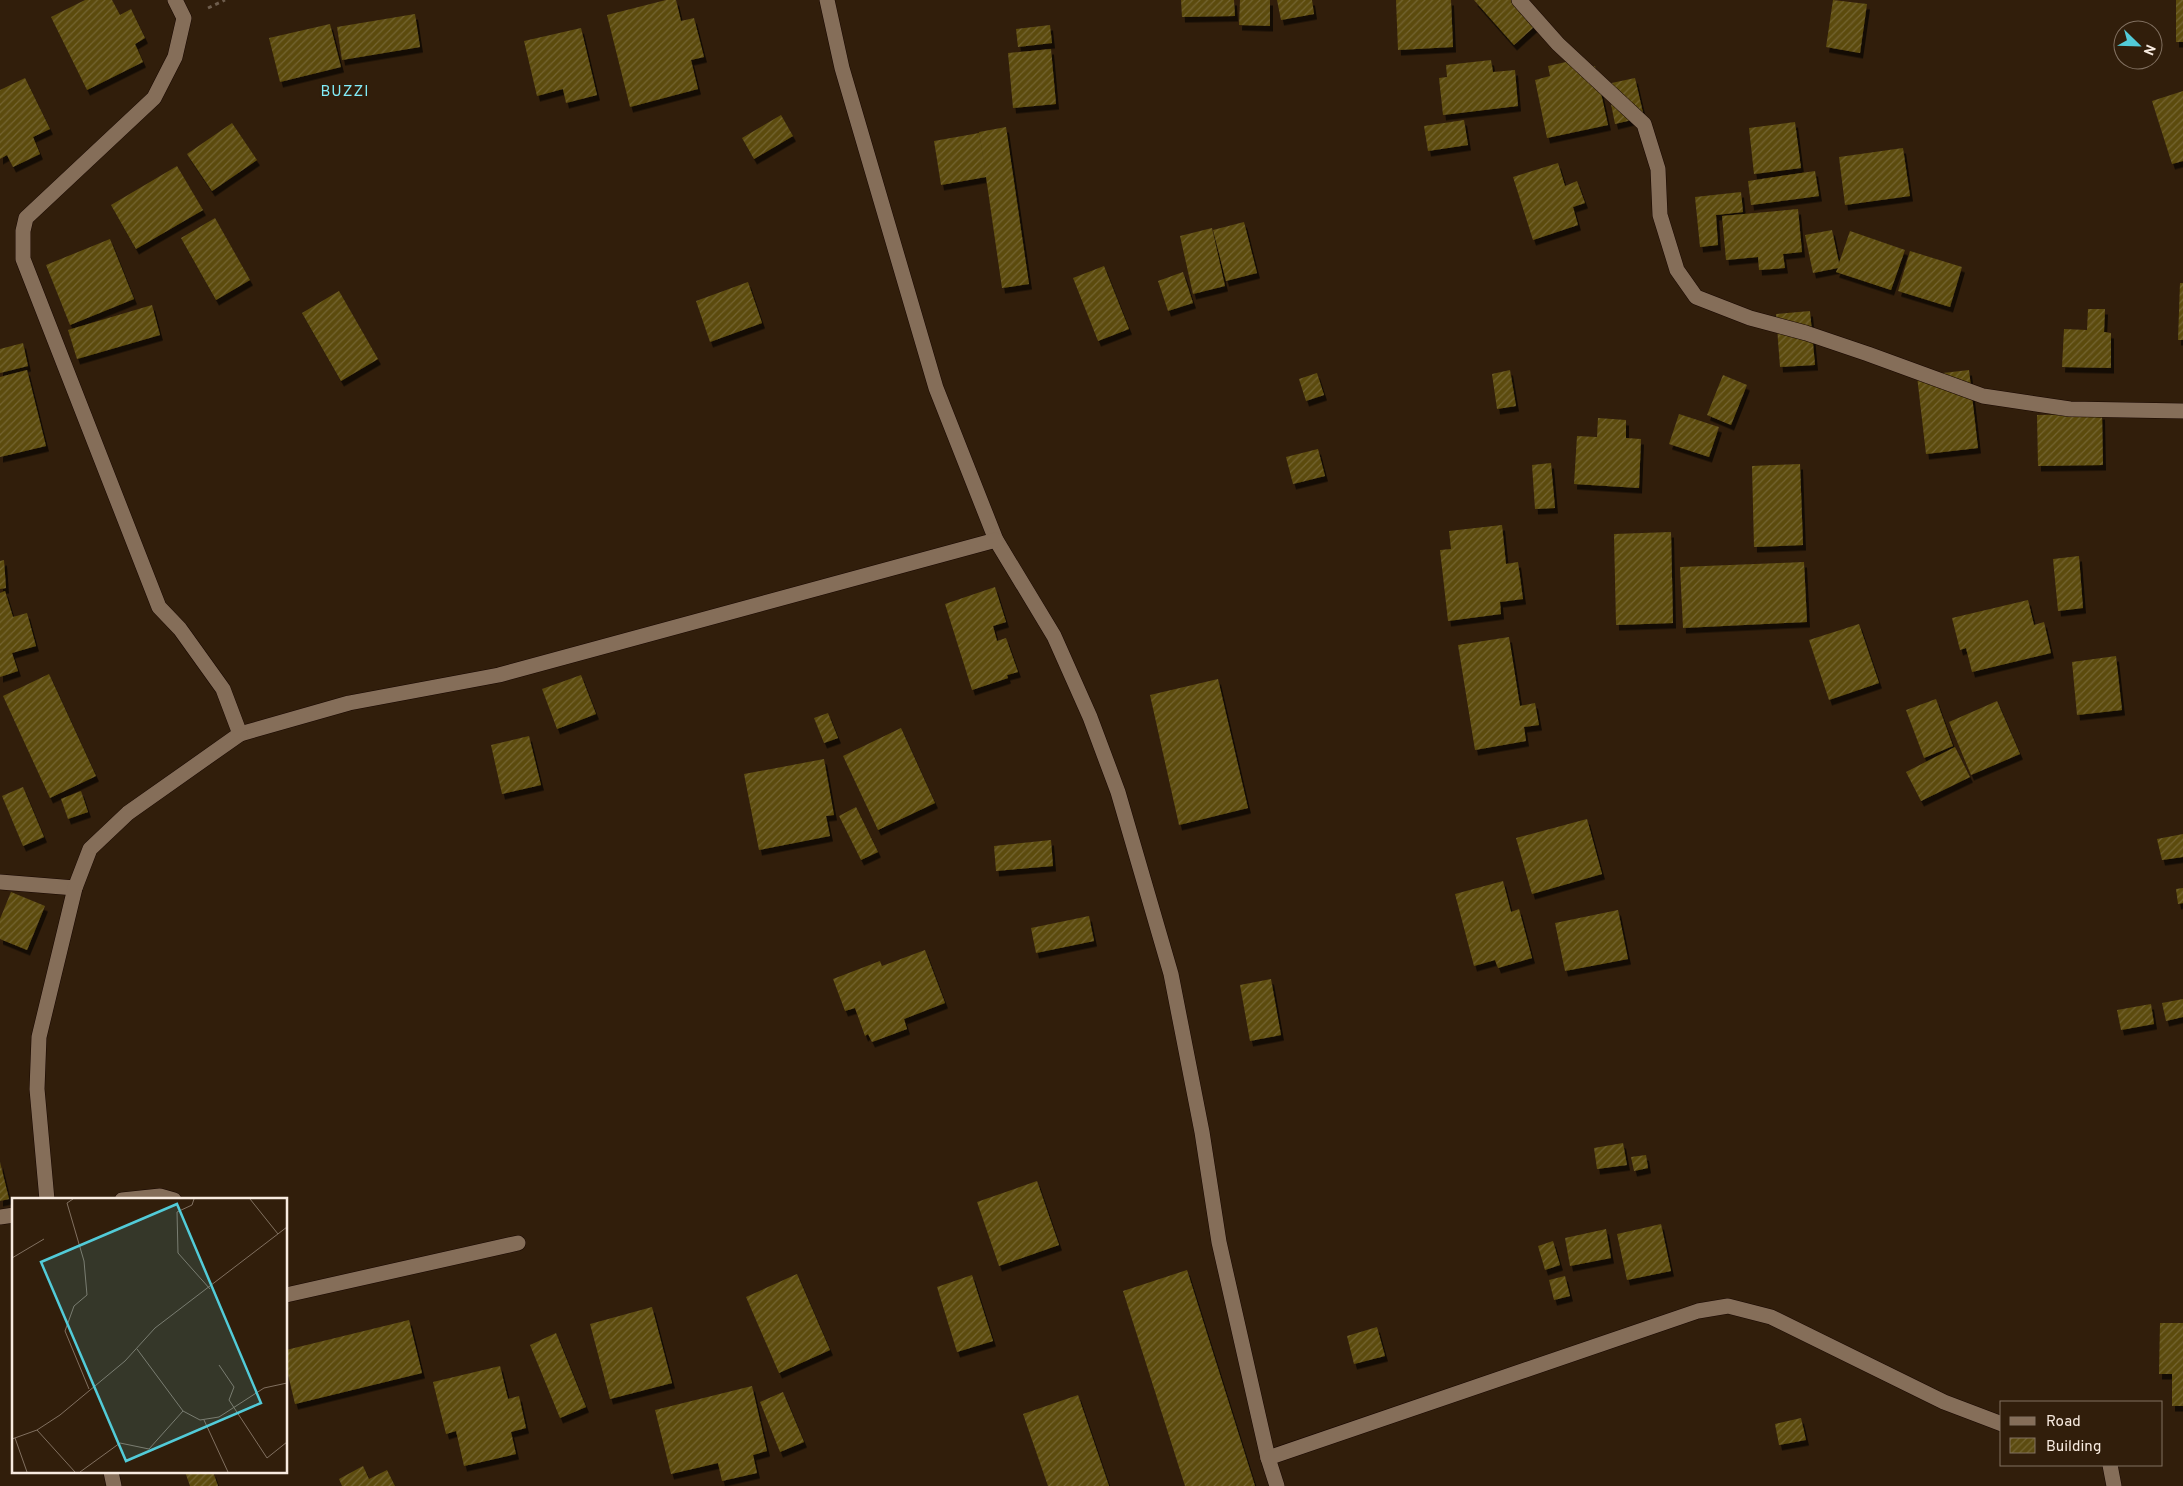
<svg xmlns="http://www.w3.org/2000/svg" width="2183" height="1486" font-family="Overpass,sans-serif">
<defs>
<pattern id="building-hatch" width="6" height="6" patternUnits="userSpaceOnUse" patternTransform="scale(1.25)"><rect width="6" height="6" fill="#5c4b10"/><path d="M-1 1l2-2M0 6l6-6M5 7l2-2" fill="none" stroke="#746532"/></pattern>
<filter id="shadow"><feDropShadow dx="3" dy="5.5" stdDeviation="0" flood-color="#0009"/></filter>
</defs>
<rect width="100%" height="100%" fill="#311e0b"/>
<g fill="url(#building-hatch)" filter="url(#shadow)">
<polygon points="85,0 112,0 120,15 131,9 145,38 135,44 143,62 87,90 51,17"/>
<polygon points="666,0 676,0 681,21 694,18 704,57 691,60 698,89 630,107 607,15"/>
<polygon points="1181,0 1234,0 1235,16 1182,17"/>
<polygon points="1240,0 1270,0 1270,26 1239,25"/>
<polygon points="1277,0 1312,0 1314,14 1281,20"/>
<polygon points="1396,0 1451,0 1453,47 1398,50"/>
<polygon points="1474,0 1512,0 1535,26 1514,45"/>
<polygon points="1833,0 1867,4 1860,53 1826,47"/>
<rect x="2176" y="0" width="7" height="42"/>
<polygon points="415,14 420,47 342,60 337,27"/>
<polygon points="330,24 341,67 280,82 269,38"/>
<polygon points="1050,25 1052,43 1018,47 1016,29"/>
<polygon points="581,28 597,95 566,103 563,89 537,96 524,41"/>
<polygon points="1051,49 1056,104 1013,108 1008,53"/>
<polygon points="1491,60 1493,72 1515,70 1518,106 1443,115 1439,78 1447,77 1446,65"/>
<polygon points="1575,60 1577,70 1595,66 1608,125 1547,138 1535,80 1550,76 1548,66"/>
<polygon points="25,78 50,129 33,137 40,154 13,167 7,155 0,159 0,90"/>
<polygon points="1635,78 1644,117 1615,124 1607,84"/>
<polygon points="2183,91 2183,161 2172,164 2152,101"/>
<polygon points="781,115 793,136 754,159 742,138"/>
<polygon points="1464,120 1468,145 1428,151 1424,126"/>
<polygon points="1795,122 1801,168 1754,174 1749,128"/>
<polygon points="232,123 257,160 212,191 187,154"/>
<polygon points="1006,127 1029,284 1002,288 986,177 941,185 934,141 979,133 986,174 979,132"/>
<polygon points="1903,148 1910,196 1845,205 1839,157"/>
<polygon points="1558,163 1565,186 1577,181 1585,203 1573,207 1578,225 1533,240 1513,177"/>
<polygon points="177,166 203,210 136,249 111,205"/>
<polygon points="1815,171 1819,196 1751,205 1748,181"/>
<polygon points="1741,192 1743,212 1716,215 1718,245 1700,247 1695,197"/>
<polygon points="1798,209 1802,252 1783,254 1785,268 1759,270 1758,257 1726,260 1722,216"/>
<polygon points="215,218 250,280 216,300 181,238"/>
<polygon points="1244,222 1257,273 1226,281 1213,230"/>
<polygon points="1212,228 1225,286 1193,294 1180,236"/>
<polygon points="1832,230 1839,263 1850,231 1905,250 1891,290 1836,272 1838,268 1813,273 1805,235"/>
<polygon points="110,239 134,299 70,325 46,265"/>
<polygon points="1910,251 1962,267 1950,307 1898,291"/>
<polygon points="1104,266 1129,329 1098,341 1073,278"/>
<polygon points="1183,272 1193,303 1168,311 1158,281"/>
<polygon points="748,282 762,323 710,342 696,301"/>
<polygon points="2180,283 2183,283 2183,340 2178,340"/>
<polygon points="339,291 378,359 341,381 302,313"/>
<polygon points="152,305 160,335 77,359 68,330"/>
<polygon points="2088,309 2105,309 2104,332 2111,333 2111,368 2062,367 2064,329 2087,330"/>
<polygon points="1810,311 1815,365 1780,367 1776,314"/>
<polygon points="23,343 28,366 0,373 0,349"/>
<polygon points="27,370 46,446 0,457 0,377"/>
<polygon points="1510,370 1516,406 1497,409 1492,374"/>
<polygon points="1969,370 1978,448 1926,454 1917,376"/>
<polygon points="1317,373 1324,395 1306,401 1299,379"/>
<polygon points="1723,375 1747,385 1731,425 1707,415"/>
<polygon points="1679,414 1719,427 1709,457 1669,444"/>
<polygon points="2102,414 2103,465 2038,466 2037,415"/>
<polygon points="1598,418 1626,420 1626,438 1641,439 1639,488 1574,484 1577,436 1597,437"/>
<polygon points="1318,449 1325,476 1293,484 1286,457"/>
<polygon points="1551,463 1555,508 1535,509 1532,465"/>
<polygon points="1800,464 1803,545 1754,547 1752,466"/>
<polygon points="1502,525 1506,564 1518,562 1523,599 1500,602 1501,614 1448,621 1440,550 1451,549 1449,531"/>
<polygon points="1671,532 1673,623 1616,625 1614,534"/>
<polygon points="2079,556 2083,608 2058,611 2053,559"/>
<polygon points="4,560 6,588 0,589 0,561"/>
<polygon points="1804,562 1807,622 1683,628 1680,567"/>
<polygon points="995,587 1006,622 993,626 997,641 1006,638 1018,672 1007,675 1008,678 972,690 945,604"/>
<polygon points="5,591 13,617 27,613 36,646 12,653 18,671 0,677 0,593"/>
<polygon points="2028,600 2034,625 2044,622 2051,653 1972,672 1966,648 1960,650 1952,618"/>
<polygon points="1859,624 1879,683 1829,700 1809,640"/>
<polygon points="1509,637 1520,706 1535,703 1539,725 1524,727 1526,741 1475,750 1458,645"/>
<polygon points="2116,656 2122,710 2077,715 2072,662"/>
<polygon points="49,674 96,776 50,798 3,696"/>
<polygon points="581,675 596,714 557,729 542,689"/>
<polygon points="1218,679 1248,808 1179,825 1150,695"/>
<polygon points="1936,699 1953,746 1924,758 1906,710"/>
<polygon points="1997,701 2020,754 1971,775 1949,722"/>
<polygon points="828,713 838,738 824,743 814,718"/>
<polygon points="901,728 935,803 878,830 843,756"/>
<polygon points="529,736 541,785 502,794 491,745"/>
<polygon points="1955,747 1970,777 1921,801 1906,772"/>
<polygon points="824,759 834,815 826,816 830,836 759,850 744,774"/>
<polygon points="23,787 44,837 23,846 2,796"/>
<polygon points="81,791 88,812 68,819 61,799"/>
<polygon points="856,807 878,852 861,860 839,816"/>
<polygon points="1587,819 1602,874 1532,894 1516,838"/>
<polygon points="2183,834 2183,857 2162,860 2157,839"/>
<polygon points="1051,840 1053,866 996,871 994,846"/>
<polygon points="1503,881 1511,912 1519,909 1532,958 1498,968 1495,960 1474,966 1455,894"/>
<polygon points="2183,888 2183,903 2178,904 2176,889"/>
<polygon points="11,892 45,906 27,950 0,939 0,919"/>
<polygon points="1618,910 1628,959 1565,971 1555,923"/>
<polygon points="1089,916 1094,941 1036,953 1031,928"/>
<polygon points="925,950 945,1003 904,1019 907,1029 872,1042 868,1034 865,1036 855,1008 845,1011 833,979 880,961 882,966"/>
<polygon points="1271,979 1281,1035 1250,1041 1240,985"/>
<polygon points="2183,999 2183,1017 2166,1021 2162,1003"/>
<polygon points="2151,1004 2154,1024 2121,1030 2117,1010"/>
<polygon points="1623,1143 1627,1165 1597,1169 1594,1148"/>
<polygon points="1646,1155 1648,1168 1634,1171 1631,1157"/>
<polygon points="0,1162 9,1199 0,1201"/>
<polygon points="1037,1181 1059,1245 999,1266 977,1202"/>
<polygon points="1661,1224 1671,1271 1627,1280 1617,1234"/>
<polygon points="1606,1229 1611,1258 1570,1266 1565,1238"/>
<polygon points="1553,1241 1560,1265 1545,1270 1538,1246"/>
<polygon points="1187,1270 1255,1486 1185,1486 1123,1291"/>
<polygon points="797,1274 830,1350 779,1373 746,1297"/>
<polygon points="972,1275 993,1341 957,1352 937,1287"/>
<polygon points="1565,1276 1570,1296 1554,1300 1549,1280"/>
<polygon points="652,1307 672,1383 610,1399 590,1324"/>
<polygon points="409,1320 422,1373 295,1404 286,1366 286,1350"/>
<polygon points="2160,1323 2183,1323 2183,1406 2172,1406 2172,1374 2159,1374"/>
<polygon points="1377,1327 1385,1356 1354,1364 1347,1336"/>
<polygon points="556,1333 586,1407 560,1418 530,1345"/>
<polygon points="500,1366 508,1399 519,1396 526,1428 511,1432 516,1454 464,1466 456,1431 446,1434 433,1382"/>
<polygon points="752,1386 767,1451 753,1455 757,1473 722,1481 718,1463 671,1474 655,1410"/>
<polygon points="783,1392 804,1442 780,1452 760,1402"/>
<polygon points="1078,1395 1109,1486 1048,1486 1023,1414"/>
<polygon points="1801,1418 1806,1440 1779,1445 1775,1424"/>
<polygon points="363,1466 369,1479 387,1470 395,1486 342,1486 339,1479"/>
<polygon points="185,1472 213,1472 218,1486 190,1486"/>
</g>
<g fill="none" stroke-linecap="round" stroke-linejoin="round">
<defs>
<g id="street">
<polyline points="827,0 842,68 936,388 996,540 1054,636 1090,717 1118,792 1171,974 1202,1132 1219,1242 1268,1458 1277,1486"/>
<polyline points="1519,0 1558,44 1644,124 1658,169 1660,215 1677,270 1696,297 1750,318 1806,333 1868,354 1983,396 2070,409 2183,411"/>
<polyline points="240,734 349,703 499,675 996,540"/>
<polyline points="0,882 75,888"/>
<polyline points="47,1200 37,1089 39,1037 75,888 90,849 128,813 240,734 223,689 180,629 159,607 23,259 23,231 26,218 154,98 175,57 184,18 175,0"/>
<polyline points="122,1200 160,1196 174,1200"/>
<polyline points="0,1217 14,1215"/>
<polyline points="286,1295 518,1243"/>
<polyline points="1268,1458 1698,1311 1728,1306 1771,1317 1944,1402 2002,1424"/>
<polyline points="2110,1465 2114,1486"/>
<polyline points="111,1472 114,1486"/>
</g>
</defs>
<use href="#street" stroke="#180700" stroke-width="16"/>
<polyline stroke="#6e5d4d" stroke-width="3" stroke-dasharray="4 4" stroke-linecap="butt" points="208,8 225,0"/>
<use href="#street" stroke="#856e59" stroke-width="15"/>
</g>
<g text-anchor="middle" stroke-width="5" stroke-linejoin="round" paint-order="stroke">
<g font-size="15" letter-spacing="1" fill="#82ecf8" stroke="#311e0b">
<text x="345" y="96">BUZZI</text>
</g>
</g>
<g transform="translate(12 1198)">
<rect width="275" height="275" fill="#311e0b"/>
<path fill="none" stroke="#817060" stroke-width="1" d="M61 1 55 5 72 63 75 97 62 108 53 133 77 191M182 1 180 7 165 14 166 55 198 91M238 1 266 36M0 60 32 41M125 151 171 213M207 167 222 189 217 202 255 260 275 244M192 222 216 274M25 232 63 274M3 240 15 274M0 241 25 232 48 217 113 163 143 130 275 29M68 274 108 245 137 251 171 213 188 222 207 219 252 190 275 185"/>
<path fill="#52cbd8" fill-opacity="0.15" stroke="#52cbd8" stroke-width="2.5" d="M165 6 249 205 114 263 29 64Z"/>
<rect width="275" height="275" fill="none" stroke="#f8ebe0" stroke-width="2.5"/>
</g>
<rect x="2000" y="1401" width="162" height="65" fill="#311e0b" stroke="#817060"/>
<rect x="2010" y="1417" width="25" height="8" fill="#856e59" stroke="#817060"/>
<text x="2046" y="1426" font-size="15" fill="#f8ebe0">Road</text>
<rect x="2010" y="1438" width="25" height="15" fill="url(#building-hatch)" stroke="#817060"/>
<text x="2046" y="1451" font-size="15" fill="#f8ebe0">Building</text>
<g transform="translate(2138 45) rotate(113)"><circle r="24" fill="#311e0b" stroke="#817060"/>
<path d="M0-4L9 19L0 12L-9 19Z" fill="#52cbd8"/>
<text y="-8" font-size="14" font-weight="bold" text-anchor="middle" fill="#f8ebe0">N</text>
</g>
</svg>
